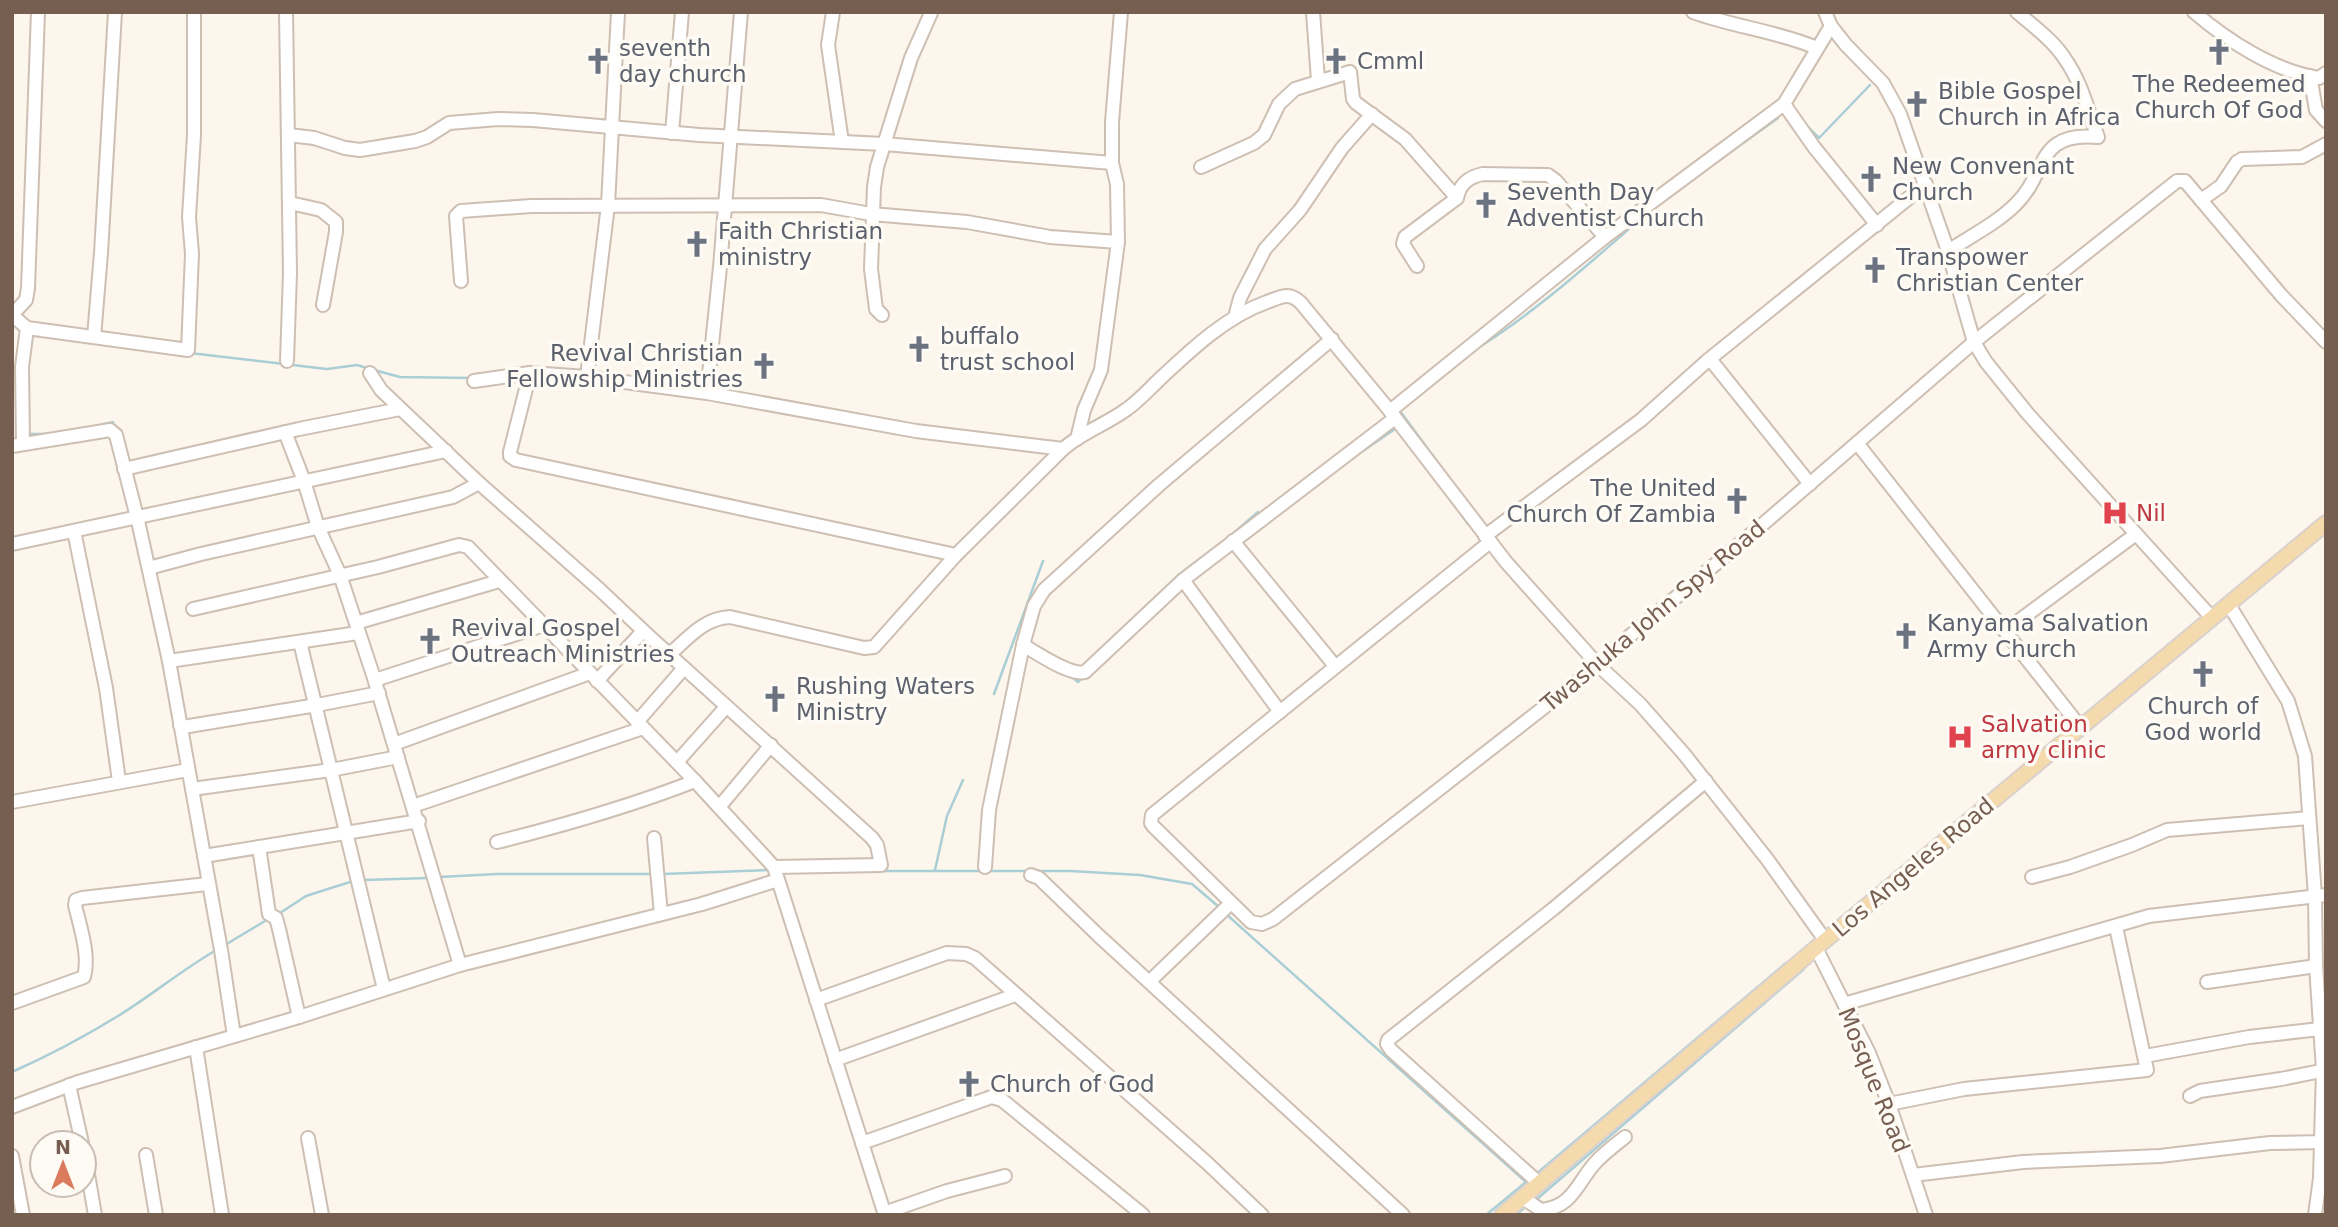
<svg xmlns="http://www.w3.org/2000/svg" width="2338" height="1227" font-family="'DejaVu Sans',sans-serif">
<rect width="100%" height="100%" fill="#fcf6ed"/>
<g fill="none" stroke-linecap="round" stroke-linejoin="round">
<g stroke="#a9ced5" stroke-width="2.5">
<polyline points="1805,124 1819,138 1870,85"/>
<polyline points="1704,171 1778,118"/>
<polyline points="1876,216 1893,203"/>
<polyline points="1857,232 1868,223"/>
<path d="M1473 351C1535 313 1591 262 1646 214"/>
<polyline points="190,353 327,369 357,365 367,368"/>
<polyline points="540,368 557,369"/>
<polyline points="374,370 400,377 471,378"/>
<polyline points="1400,411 1464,498"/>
<polyline points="97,426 113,422 114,427"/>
<polyline points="28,434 46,434"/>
<polyline points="1357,455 1395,429 1398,429"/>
<polyline points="1454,504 1468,524"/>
<polyline points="1174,597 1184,588"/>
<polyline points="1130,621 1181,573 1230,536 1258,512"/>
<polyline points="1071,676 1078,682 1082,678"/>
<polyline points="994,694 1043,561"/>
<polyline points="935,870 947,816 963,780"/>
<polyline points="864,871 1029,871"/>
<polyline points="1036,871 1070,871 1140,875 1192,884 1219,907"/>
<polyline points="662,874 770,870"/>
<polyline points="439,877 497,874 652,874"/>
<polyline points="363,880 429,878"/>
<polyline points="1226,914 1526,1182"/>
<polyline points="277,915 306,896 353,881"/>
<polyline points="225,945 270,918"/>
<path d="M12 1072C48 1056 84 1037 118 1016 152 995 183 969 218 949"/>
<polyline points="1535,1175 1786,963"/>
<polyline points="1537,1199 1804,969"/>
<polyline points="1486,1215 1526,1182"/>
<polyline points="1516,1215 1523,1209"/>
</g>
<defs>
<g id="minor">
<polyline points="286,12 290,273 287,361"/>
<polyline points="833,12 828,45 842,142"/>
<polyline points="1313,12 1318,80"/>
<path d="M1693 12C1734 27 1777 31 1817 48"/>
<polyline points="1825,12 1831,26 1846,45 1883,83 1900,114 1948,251 1974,342 1986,362 2028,414 2212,618"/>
<path d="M2194 12C2228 41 2274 71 2319 78L2326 73"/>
<polyline points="2310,76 2316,110 2326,121"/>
<polyline points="1784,104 1814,147 1877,225"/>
<polyline points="672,133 682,12"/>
<polyline points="289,135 314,138 345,148 360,150 415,141 427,137 449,123 498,119 533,120 699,135 884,144 1112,163"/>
<polyline points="1201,167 1254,143 1264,135 1279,104 1295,89 1350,72 1353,99 1356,103 1405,139 1457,198"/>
<polyline points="2201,200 2221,186 2237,162 2242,159 2302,157 2326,144"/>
<polyline points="290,203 321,210 336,222 336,232 323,305"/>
<path d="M1948 251C1971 236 1997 223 2016 204 2048 173 2035 131 2098 137 2088 111 2081 81 2065 59 2053 40 2034 27 2017 12"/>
<path d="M1417 266 1403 244 1405 237 1457 198C1460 184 1468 177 1483 174L1548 175 1556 181 1605 237"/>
<polyline points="461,281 456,216 461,211 531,206 821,205 871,214 967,222 1050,237 1118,242"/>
<polyline points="12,315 27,328 188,350 192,254 189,217 194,135 194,12"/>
<polyline points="12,315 26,300 28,288 38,12"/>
<polyline points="882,315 876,309 871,269 874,187 877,167 911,58 931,13"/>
<polyline points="1235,317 1240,298 1265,249 1300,210 1342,148 1372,114"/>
<polyline points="94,337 101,253 115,12"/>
<path d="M1332 339 1159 485 1044 590 1034 606 1023 645C1037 653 1070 676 1085 672L1183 580 1395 418"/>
<polyline points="1710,359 1810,484"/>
<polyline points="370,373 381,390 479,483 599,589 650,637 872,838 877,845 881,865 774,867"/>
<polyline points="530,373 510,452 510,456 516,460 956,555"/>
<polyline points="587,377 608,205 618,12"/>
<path d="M474 381 530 373 587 377 707 393 916 431 1063 449C1082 432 1107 424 1127 409 1140 400 1151 387 1163 376 1193 348 1227 316 1267 302 1281 297 1289 291 1301 303L1390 411 1506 562 1598 665 1640 704 1684 754 1767 859 1825 940"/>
<polyline points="707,393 720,267 741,12"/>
<polyline points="1390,411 1605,237 1784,104 1831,26"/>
<polyline points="285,432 304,481 318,527 340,575 373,675 460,965"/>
<polyline points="1077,439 1084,410 1101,370 1118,242 1117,184 1112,163 1112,122 1121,12"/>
<polyline points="1857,443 2081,728"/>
<polyline points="23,444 22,367 27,328"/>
<polyline points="12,446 110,430 116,435 138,521 169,661 221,950 234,1036"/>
<polyline points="124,469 299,429 400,409"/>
<polyline points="74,531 106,688 119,781"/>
<polyline points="1485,536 1641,420 1707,361 1926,184"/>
<polyline points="1233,541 1335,666"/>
<polyline points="1490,542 1152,815 1151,823 1153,826 1251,922 1262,924 1273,919 1598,665 1606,656 1755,531 1974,342 2177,181 2185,181 2281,295 2326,342"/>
<polyline points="12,544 446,451"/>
<polyline points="149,568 201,554 453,497 479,483"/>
<polyline points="1183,580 1280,712"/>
<polyline points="2229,605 2288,701 2305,756 2315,896 2316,966 2323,1070 2320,1178 2315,1215"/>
<polyline points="193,609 378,567 459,545 468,547 695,781 774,867 885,1215"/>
<polyline points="356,623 499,581"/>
<polyline points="2005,631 2136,534"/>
<polyline points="300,642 384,989"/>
<path d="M669 655C688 638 704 618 730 617L864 648 874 647 956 555 1063 449"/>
<polyline points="169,661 358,633"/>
<polyline points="375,680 544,625"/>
<polyline points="597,681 643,631"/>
<polyline points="637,722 684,668"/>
<polyline points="180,725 183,727 317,705 379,693"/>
<polyline points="394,744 590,673"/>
<polyline points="677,762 726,707"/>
<polyline points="192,789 331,770 398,757"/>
<polyline points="12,802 188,770"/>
<polyline points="413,806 643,728"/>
<polyline points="720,806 771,745"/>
<polyline points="654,838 661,914"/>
<path d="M497 842C565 825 631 806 695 781"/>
<polyline points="259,847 269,914 276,918 279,929 299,1017"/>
<polyline points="204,856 419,821"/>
<polyline points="985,867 989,810 1023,645"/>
<polyline points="1031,875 1039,878 1099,936 1403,1215"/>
<polyline points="2032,877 2070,867 2132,845 2167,830 2309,818"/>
<polyline points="1816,948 1869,1053 1889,1104 1926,1215"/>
<polyline points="1150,981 1231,903"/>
<polyline points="2207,982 2316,966"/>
<polyline points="816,1000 947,953 966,954 975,958 1206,1162 1262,1215"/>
<path d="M12 1003 84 977C90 955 80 927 75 905L76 900 82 898 207 884"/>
<polyline points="1844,1004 2149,916 2326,895"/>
<polyline points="196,1047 222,1215"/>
<polyline points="2145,1056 2249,1037 2320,1029"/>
<polyline points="835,1060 1015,995"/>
<polyline points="69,1085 82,1143"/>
<polyline points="2190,1096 2200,1091 2281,1079 2326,1070"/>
<polyline points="1889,1104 1964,1089 2147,1070 2116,927"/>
<polyline points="12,1107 78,1082 299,1017 460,965 702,904 778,880"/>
<polyline points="308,1138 322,1215"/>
<polyline points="862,1143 986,1099 991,1097 1002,1100 1143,1215"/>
<polyline points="84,1151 95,1215"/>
<polyline points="146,1155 156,1215"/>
<polyline points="12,1156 23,1215"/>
<polyline points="1913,1175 2023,1162 2160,1156 2270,1143 2326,1142"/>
<polyline points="1540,1184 1391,1050 1387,1044 1388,1040 1553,909 1706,781"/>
<path d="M1523 1198 1541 1210C1573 1207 1577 1183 1595 1163 1604 1153 1615 1145 1625 1137"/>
<polyline points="884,1213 947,1191 1005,1176"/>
</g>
<polyline id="major" points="1502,1215 1816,948 2326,523"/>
</defs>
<use href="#minor" stroke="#cebfb3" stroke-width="16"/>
<use href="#major" stroke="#d9d2ce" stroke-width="18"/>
<use href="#minor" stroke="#fff" stroke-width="12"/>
<use href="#major" stroke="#f4daac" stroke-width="14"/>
</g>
<defs>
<symbol id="church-bare" viewBox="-9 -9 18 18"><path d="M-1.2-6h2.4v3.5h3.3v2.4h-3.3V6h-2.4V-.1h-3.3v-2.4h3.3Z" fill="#6b7280" stroke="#fefaf4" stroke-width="2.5" paint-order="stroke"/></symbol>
<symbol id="hospital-bare" viewBox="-9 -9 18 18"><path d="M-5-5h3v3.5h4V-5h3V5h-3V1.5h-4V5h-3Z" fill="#e0444e" stroke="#fefaf4" stroke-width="2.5" paint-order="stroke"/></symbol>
</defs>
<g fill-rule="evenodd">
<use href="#church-bare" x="2200" y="33" width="38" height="38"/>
<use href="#church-bare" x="579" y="42" width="38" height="38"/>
<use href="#church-bare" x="1317" y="42" width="38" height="38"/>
<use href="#church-bare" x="1898" y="85" width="38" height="38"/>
<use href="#church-bare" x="1852" y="160" width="38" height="38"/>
<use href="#church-bare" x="1467" y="186" width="38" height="38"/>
<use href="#church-bare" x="678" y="225" width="38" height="38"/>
<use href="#church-bare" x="1856" y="251" width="38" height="38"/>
<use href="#church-bare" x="900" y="330" width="38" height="38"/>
<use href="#church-bare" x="745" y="347" width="38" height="38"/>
<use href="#church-bare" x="1718" y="482" width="38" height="38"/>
<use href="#hospital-bare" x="2096" y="494" width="38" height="38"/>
<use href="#church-bare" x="1887" y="617" width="38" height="38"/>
<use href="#church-bare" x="411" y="622" width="38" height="38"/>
<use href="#church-bare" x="2184" y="655" width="38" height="38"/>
<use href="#church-bare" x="756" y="680" width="38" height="38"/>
<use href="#hospital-bare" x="1941" y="718" width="38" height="38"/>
<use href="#church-bare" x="950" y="1065" width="38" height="38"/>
</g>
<g text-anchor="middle" stroke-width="7" stroke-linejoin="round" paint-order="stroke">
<g font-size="23" fill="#5b616d" stroke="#fefaf4" text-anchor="start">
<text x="619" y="56">seventh<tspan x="619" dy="26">day church</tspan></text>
<text x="1357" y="69">Cmml</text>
<text x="2219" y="92" text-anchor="middle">The Redeemed<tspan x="2219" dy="26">Church Of God</tspan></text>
<text x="1938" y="99">Bible Gospel<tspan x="1938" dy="26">Church in Africa</tspan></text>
<text x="1892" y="174">New Convenant<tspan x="1892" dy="26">Church</tspan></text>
<text x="1507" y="200">Seventh Day<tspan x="1507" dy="26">Adventist Church</tspan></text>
<text x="718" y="239">Faith Christian<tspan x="718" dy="26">ministry</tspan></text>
<text x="1896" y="265">Transpower<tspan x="1896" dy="26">Christian Center</tspan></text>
<text x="940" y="344">buffalo<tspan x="940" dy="26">trust school</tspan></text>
<text x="743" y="361" text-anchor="end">Revival Christian<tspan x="743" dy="26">Fellowship Ministries</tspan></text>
<text x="1716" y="496" text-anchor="end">The United<tspan x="1716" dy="26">Church Of Zambia</tspan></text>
<text x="1927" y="631">Kanyama Salvation<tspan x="1927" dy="26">Army Church</tspan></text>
<text x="451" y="636">Revival Gospel<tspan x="451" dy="26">Outreach Ministries</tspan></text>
<text x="796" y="694">Rushing Waters<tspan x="796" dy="26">Ministry</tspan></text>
<text x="2203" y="714" text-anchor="middle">Church of<tspan x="2203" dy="26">God world</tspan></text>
<text x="990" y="1092">Church of God</text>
</g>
<g font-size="23" fill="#be3a42" stroke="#fefaf4" text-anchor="start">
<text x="2136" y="521">Nil</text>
<text x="1981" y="732">Salvation<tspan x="1981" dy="26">army clinic</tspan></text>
</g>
<g font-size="23" fill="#765e51" stroke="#fefaf4">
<text transform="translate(1653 616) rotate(-40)" y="8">Twashuka John Spy Road</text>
<text transform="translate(1913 867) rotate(-40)" y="8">Los Angeles Road</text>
<text transform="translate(1874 1080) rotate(68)" y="8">Mosque Road</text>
</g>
</g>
<rect width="2338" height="1227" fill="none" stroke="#765e51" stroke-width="28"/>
<g transform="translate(63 1164)"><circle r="33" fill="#fefaf4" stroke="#c8bcb3" stroke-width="2"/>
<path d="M0-5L12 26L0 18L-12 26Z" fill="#da7b5d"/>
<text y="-10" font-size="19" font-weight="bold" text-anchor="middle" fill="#765e51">N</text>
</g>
</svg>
